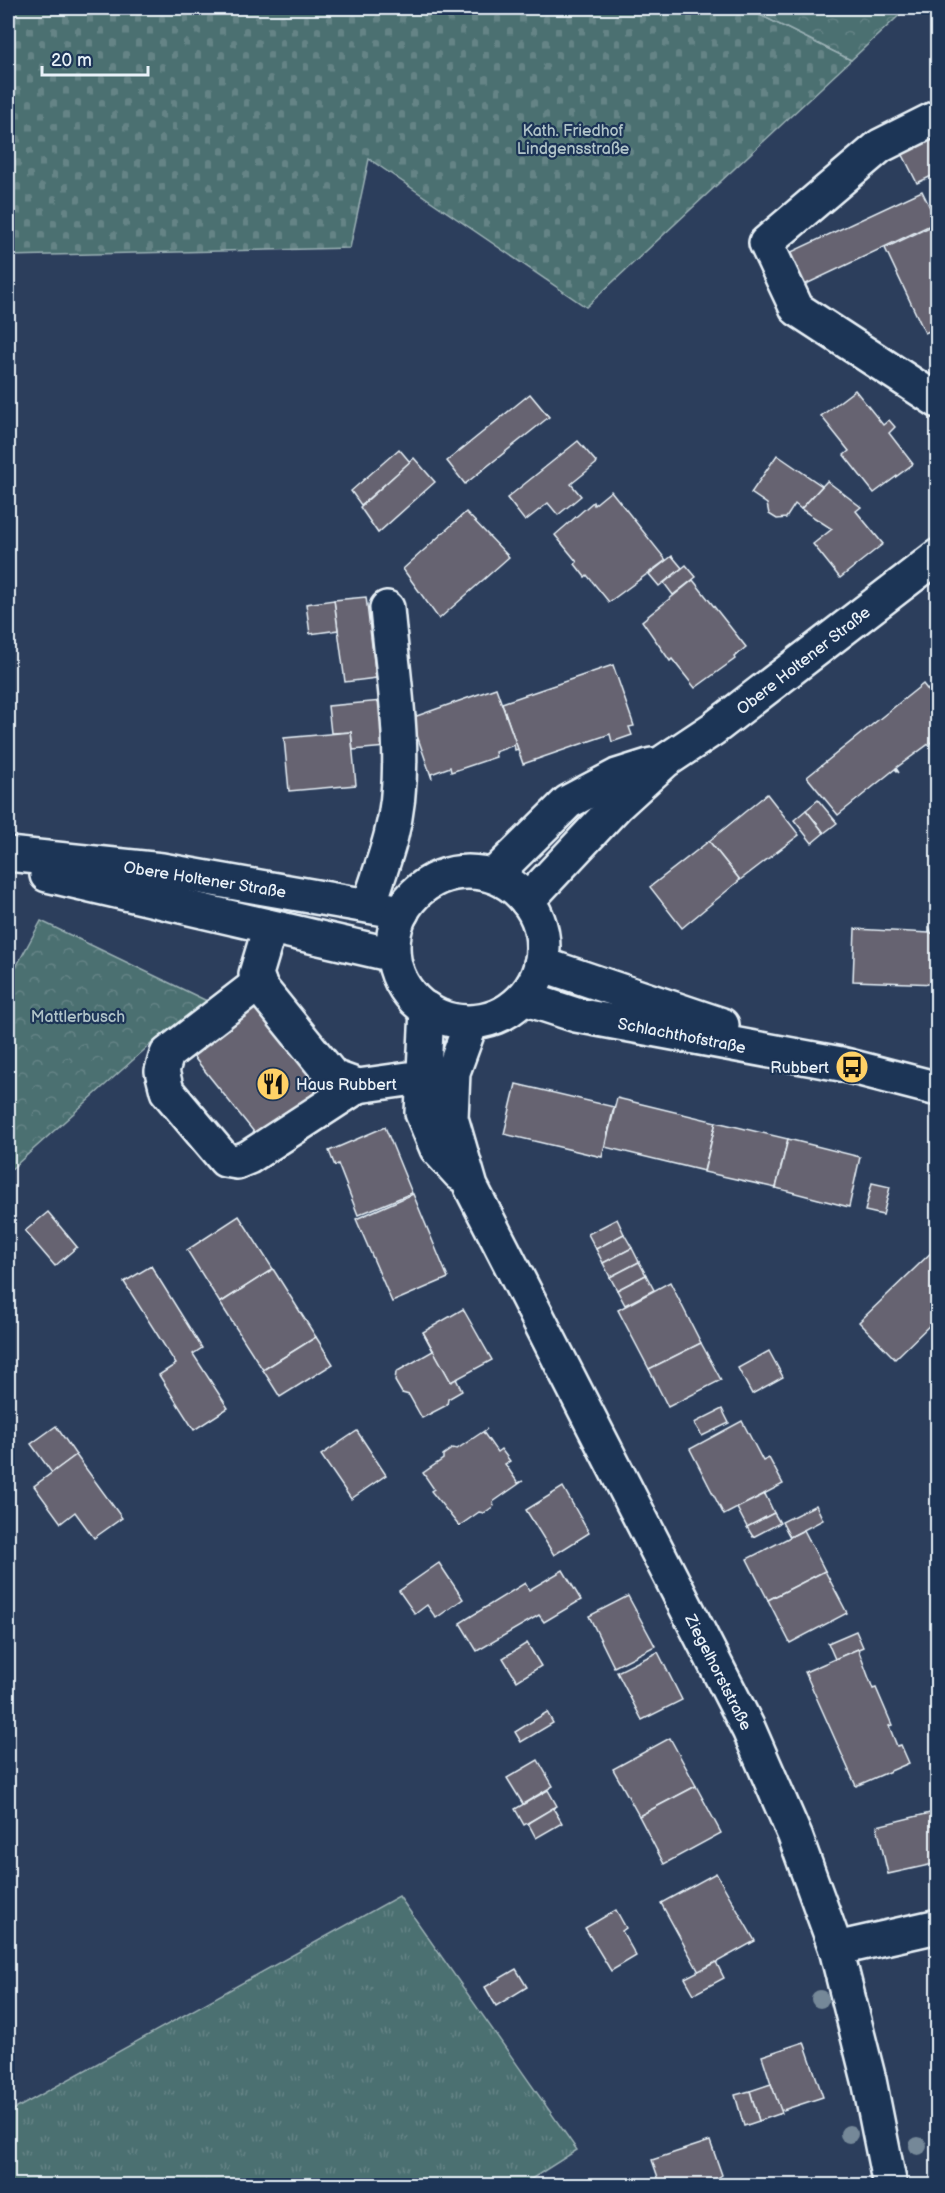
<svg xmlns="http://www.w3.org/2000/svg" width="945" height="2193" font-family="'Balsamiq Sans',sans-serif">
<defs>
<pattern id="grass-tufts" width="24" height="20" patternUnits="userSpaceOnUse" patternTransform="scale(1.5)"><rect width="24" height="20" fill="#4b6f71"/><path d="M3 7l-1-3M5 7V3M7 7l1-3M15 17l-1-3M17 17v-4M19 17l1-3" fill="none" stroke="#658486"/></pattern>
<pattern id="cemetery-stones" width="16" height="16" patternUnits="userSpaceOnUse" patternTransform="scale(1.5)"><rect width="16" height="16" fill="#4b6f71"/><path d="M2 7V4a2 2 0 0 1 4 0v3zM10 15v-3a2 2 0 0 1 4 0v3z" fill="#658486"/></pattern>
<pattern id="park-crowns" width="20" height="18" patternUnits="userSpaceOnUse" patternTransform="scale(1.5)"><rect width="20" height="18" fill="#4b6f71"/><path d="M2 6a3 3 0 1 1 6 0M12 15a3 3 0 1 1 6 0" fill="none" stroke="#658486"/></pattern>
</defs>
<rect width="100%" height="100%" fill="#2c3e5c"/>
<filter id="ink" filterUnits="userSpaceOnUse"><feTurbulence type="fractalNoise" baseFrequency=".0167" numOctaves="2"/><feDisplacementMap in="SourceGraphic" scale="12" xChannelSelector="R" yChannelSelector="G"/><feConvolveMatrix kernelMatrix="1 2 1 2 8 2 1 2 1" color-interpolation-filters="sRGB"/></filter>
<g filter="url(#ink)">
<polygon fill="url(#grass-tufts)" stroke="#9ab0b4" stroke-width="1.5" points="399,1896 577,2150 522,2185 8,2185 8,2113"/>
<polygon fill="url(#cemetery-stones)" stroke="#9ab0b4" stroke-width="1.5" points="8,8 746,8 851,60 586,307 369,159 350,248 8,256"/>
<g fill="url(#park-crowns)" stroke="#9ab0b4" stroke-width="1.5">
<polygon points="746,8 907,8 851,60"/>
<polygon points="41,921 209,1002 152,1043 8,1172 8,982"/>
</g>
<g fill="#666471" stroke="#e8f1f8" stroke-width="1.5">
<polygon points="938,135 938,173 917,183 902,153"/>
<polygon points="922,191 937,222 802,286 787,254"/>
<polygon points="938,223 938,327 925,333 885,248"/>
<polygon points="855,390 883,425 889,420 895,427 889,433 913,464 874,493 844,455 849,451 821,416"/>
<polygon points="530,394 549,417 465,484 447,461"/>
<polygon points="578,441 597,463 571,484 581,496 558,515 548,503 525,521 507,498"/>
<polygon points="399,449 410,462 361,505 351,491"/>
<polygon points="777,455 822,486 801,509 795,504 786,518 777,519 769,514 767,504 751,493"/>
<polygon points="414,458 435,482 378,533 360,507"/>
<polygon points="827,481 861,507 856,511 883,544 840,578 813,544 832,529 801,509"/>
<polygon points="611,491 666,560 609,602 587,575 585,577 575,564 577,562 555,535 593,502 594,505"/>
<polygon points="466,512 509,557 439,619 403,569"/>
<polygon points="672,556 682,568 659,586 649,574"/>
<polygon points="686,565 696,577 673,595 664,583"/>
<polygon points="693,580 746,647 734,657 735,659 695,688 672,659 670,661 642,621"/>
<polygon points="366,597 376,678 345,682 334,600"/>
<polygon points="334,600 338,630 310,634 306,604"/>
<polygon points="613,665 634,726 629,727 632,735 612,742 610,734 523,764 502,703"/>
<polygon points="923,684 938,703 938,737 896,768 899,773 895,769 838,815 807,777"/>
<polygon points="496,688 518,749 515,750 514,745 495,752 496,757 451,772 450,767 431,774 432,779 411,718"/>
<polygon points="382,701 386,747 353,750 351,732 331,733 328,706"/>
<polygon points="351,732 356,785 289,791 284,738"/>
<polygon points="767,794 799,835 740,880 709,841"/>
<polygon points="818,800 837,823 824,833 806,810"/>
<polygon points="806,810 824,833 812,843 794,820"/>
<polygon points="709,841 740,880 682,928 650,887"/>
<polygon points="929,926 931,933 938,934 938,984 853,981 855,929 929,933"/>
<polygon points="259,996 326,1083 258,1137 189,1051"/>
<polygon points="516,1084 614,1107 602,1157 504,1134"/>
<polygon points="617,1098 716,1122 704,1171 605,1147"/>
<polygon points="716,1122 788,1139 776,1188 704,1172"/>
<polygon points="385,1127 412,1193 358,1215 338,1164 335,1166 329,1151"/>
<polygon points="788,1139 860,1157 849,1207 776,1188"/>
<polygon points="872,1183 890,1187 883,1215 865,1211"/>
<polygon points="413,1194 448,1278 392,1302 356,1219"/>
<polygon points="48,1212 77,1247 55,1266 25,1231"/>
<polygon points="239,1216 273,1269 220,1303 187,1250"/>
<polygon points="617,1219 624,1234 596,1249 588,1234"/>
<polygon points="624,1234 632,1248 603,1263 596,1249"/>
<polygon points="938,1246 938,1317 895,1359 859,1322"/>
<polygon points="632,1248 639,1262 610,1277 603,1263"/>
<polygon points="639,1262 646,1275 617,1290 610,1277"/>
<polygon points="151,1266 202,1348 193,1354 228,1408 194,1430 159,1375 176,1364 124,1282"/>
<polygon points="273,1269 316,1337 263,1370 220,1303"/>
<polygon points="646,1275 654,1290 625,1305 617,1290"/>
<polygon points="670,1282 701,1343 649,1369 618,1310"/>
<polygon points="463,1309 492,1360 451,1382 423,1332"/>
<polygon points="423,1332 451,1382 456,1379 462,1391 448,1399 447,1405 422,1418 409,1395 402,1393 395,1381 396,1372 433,1351"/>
<polygon points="316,1337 333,1364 280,1397 263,1370"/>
<polygon points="701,1343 721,1380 668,1407 649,1369"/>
<polygon points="769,1351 783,1377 752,1394 738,1368"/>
<polygon points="722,1409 729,1423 702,1436 694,1423"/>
<polygon points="742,1421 763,1461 769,1458 783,1484 724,1515 690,1449"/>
<polygon points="56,1426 76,1455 52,1473 31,1444"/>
<polygon points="487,1429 483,1432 497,1452 501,1449 510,1461 505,1464 518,1483 523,1481 493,1502 494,1506 484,1513 479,1512 459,1526 431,1491 434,1489 423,1473 443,1459 443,1455 453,1448 457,1449"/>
<polygon points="357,1431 386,1475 351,1499 321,1455"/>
<polygon points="76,1455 122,1518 94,1538 75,1512 61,1523 34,1486"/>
<polygon points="563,1487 589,1533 554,1555 526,1510"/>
<polygon points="765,1494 774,1513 747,1527 737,1508"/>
<polygon points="816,1505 823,1520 790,1537 782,1522"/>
<polygon points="774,1513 780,1523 753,1537 747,1527"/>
<polygon points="804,1530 825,1571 768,1600 747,1559"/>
<polygon points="439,1563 463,1599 436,1618 427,1605 415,1614 399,1591"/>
<polygon points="563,1570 581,1600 544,1622 539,1615 477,1651 460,1623 525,1583 529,1590"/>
<polygon points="825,1571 847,1613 790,1643 768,1600"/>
<polygon points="628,1596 655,1646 614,1667 589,1616"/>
<polygon points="856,1631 863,1647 835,1659 828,1643"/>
<polygon points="527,1643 541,1666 517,1681 503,1658"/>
<polygon points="858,1649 873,1689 876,1688 892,1725 889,1726 897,1746 901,1745 909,1763 856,1786 805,1672"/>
<polygon points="658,1652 682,1700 642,1720 617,1672"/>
<polygon points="547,1712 553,1723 521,1742 515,1732"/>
<polygon points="670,1738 696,1786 639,1816 613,1769"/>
<polygon points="538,1760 553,1786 523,1804 507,1778"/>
<polygon points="696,1786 721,1833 664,1864 639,1816"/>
<polygon points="548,1790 557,1806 524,1825 515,1809"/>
<polygon points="553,1808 562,1823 536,1838 528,1823"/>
<polygon points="930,1813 938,1813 938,1863 888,1874 877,1826"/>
<polygon points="716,1873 755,1941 699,1972 661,1903"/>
<polygon points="616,1910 626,1928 622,1931 636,1956 611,1971 585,1928"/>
<polygon points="716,1962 724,1978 694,1994 685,1978"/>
<polygon points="516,1969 527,1987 496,2006 485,1987"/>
<polygon points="804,2042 823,2097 780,2111 762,2056"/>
<polygon points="771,2084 782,2113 759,2121 750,2091"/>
<polygon points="750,2091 759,2121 744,2126 735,2095"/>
<polygon points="710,2141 722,2175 706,2186 661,2186 652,2160"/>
</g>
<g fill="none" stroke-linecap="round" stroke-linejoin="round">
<defs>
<g id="minor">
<polyline points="938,117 880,146 766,243 797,309 938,401"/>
<polyline points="8,854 162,870 402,912"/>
<circle cx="468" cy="947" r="75"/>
<polyline points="47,875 393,955"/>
<polyline points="494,875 568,802 617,776 652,765"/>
<polyline points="527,901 617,805 665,761 713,729 938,556"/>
<path d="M369 906C376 883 385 859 391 836 410 763 393 681 387 608"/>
<polyline points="270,927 256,974 261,988 333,1077 358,1086 422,1077"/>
<polyline points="541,964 722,1025"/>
<polyline points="259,983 167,1054 162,1071 167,1091 225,1160 237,1162 249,1157 358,1086"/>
<polyline points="524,998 576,1015 841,1064 938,1089"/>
<polyline points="427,1009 422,1113 437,1149 460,1174"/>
<polyline points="471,1023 453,1072 451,1118 471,1187 749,1730 795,1836 836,1949 869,2080 890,2186"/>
<polyline points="836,1949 938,1926"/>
</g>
</defs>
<use href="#minor" stroke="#e8f1f8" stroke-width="38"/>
<use href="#minor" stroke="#1d3557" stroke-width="33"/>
</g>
<g fill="#758898">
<circle cx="820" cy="1999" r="9"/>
<circle cx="849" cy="2134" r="9"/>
<circle cx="918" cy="2146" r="9"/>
</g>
</g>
<defs>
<symbol id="bus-disc" viewBox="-11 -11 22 22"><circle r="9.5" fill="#ffd166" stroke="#1d3557"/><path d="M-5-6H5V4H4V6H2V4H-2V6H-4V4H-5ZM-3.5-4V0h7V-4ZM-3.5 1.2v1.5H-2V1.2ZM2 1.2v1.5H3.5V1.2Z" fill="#111"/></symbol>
<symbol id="restaurant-disc" viewBox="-11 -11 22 22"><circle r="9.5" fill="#ffd166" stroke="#1d3557"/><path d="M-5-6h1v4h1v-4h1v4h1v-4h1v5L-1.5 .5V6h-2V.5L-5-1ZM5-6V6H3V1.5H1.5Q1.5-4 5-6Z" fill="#111"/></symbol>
</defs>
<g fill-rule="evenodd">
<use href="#bus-disc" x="833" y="1048" width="38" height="38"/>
<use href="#restaurant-disc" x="254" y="1065" width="38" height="38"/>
</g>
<g text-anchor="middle" stroke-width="4.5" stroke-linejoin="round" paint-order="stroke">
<g font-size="16" fill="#b1c4c9" stroke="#1d3557">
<text x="573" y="136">Kath. Friedhof<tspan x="573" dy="18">Lindgensstraße</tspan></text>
<text x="78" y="1022">Mattlerbusch</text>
</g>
<g font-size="16" fill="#e8f1f8" stroke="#1d3557">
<text transform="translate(803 660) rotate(-38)" y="6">Obere Holtener Straße</text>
<text transform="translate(205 879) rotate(9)" y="6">Obere Holtener Straße</text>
<text transform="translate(682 1035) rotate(11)" y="6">Schlachthofstraße</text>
<text transform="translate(719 1672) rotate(63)" y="6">Ziegelhorststraße</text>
</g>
<g font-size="16" fill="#e8f1f8" stroke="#1d3557" text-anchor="end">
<text x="829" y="1073">Rubbert</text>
<text x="296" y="1090" text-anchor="start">Haus Rubbert</text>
</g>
</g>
<rect width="945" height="2193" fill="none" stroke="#1d3557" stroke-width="30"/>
<rect x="15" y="15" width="915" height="2163" fill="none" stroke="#e8f1f8" stroke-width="2" filter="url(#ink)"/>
<path d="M42 66v9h106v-9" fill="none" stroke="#e8f1f8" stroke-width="3"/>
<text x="51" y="66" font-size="18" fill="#e8f1f8" stroke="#1d3557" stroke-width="4.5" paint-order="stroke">20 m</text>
</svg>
